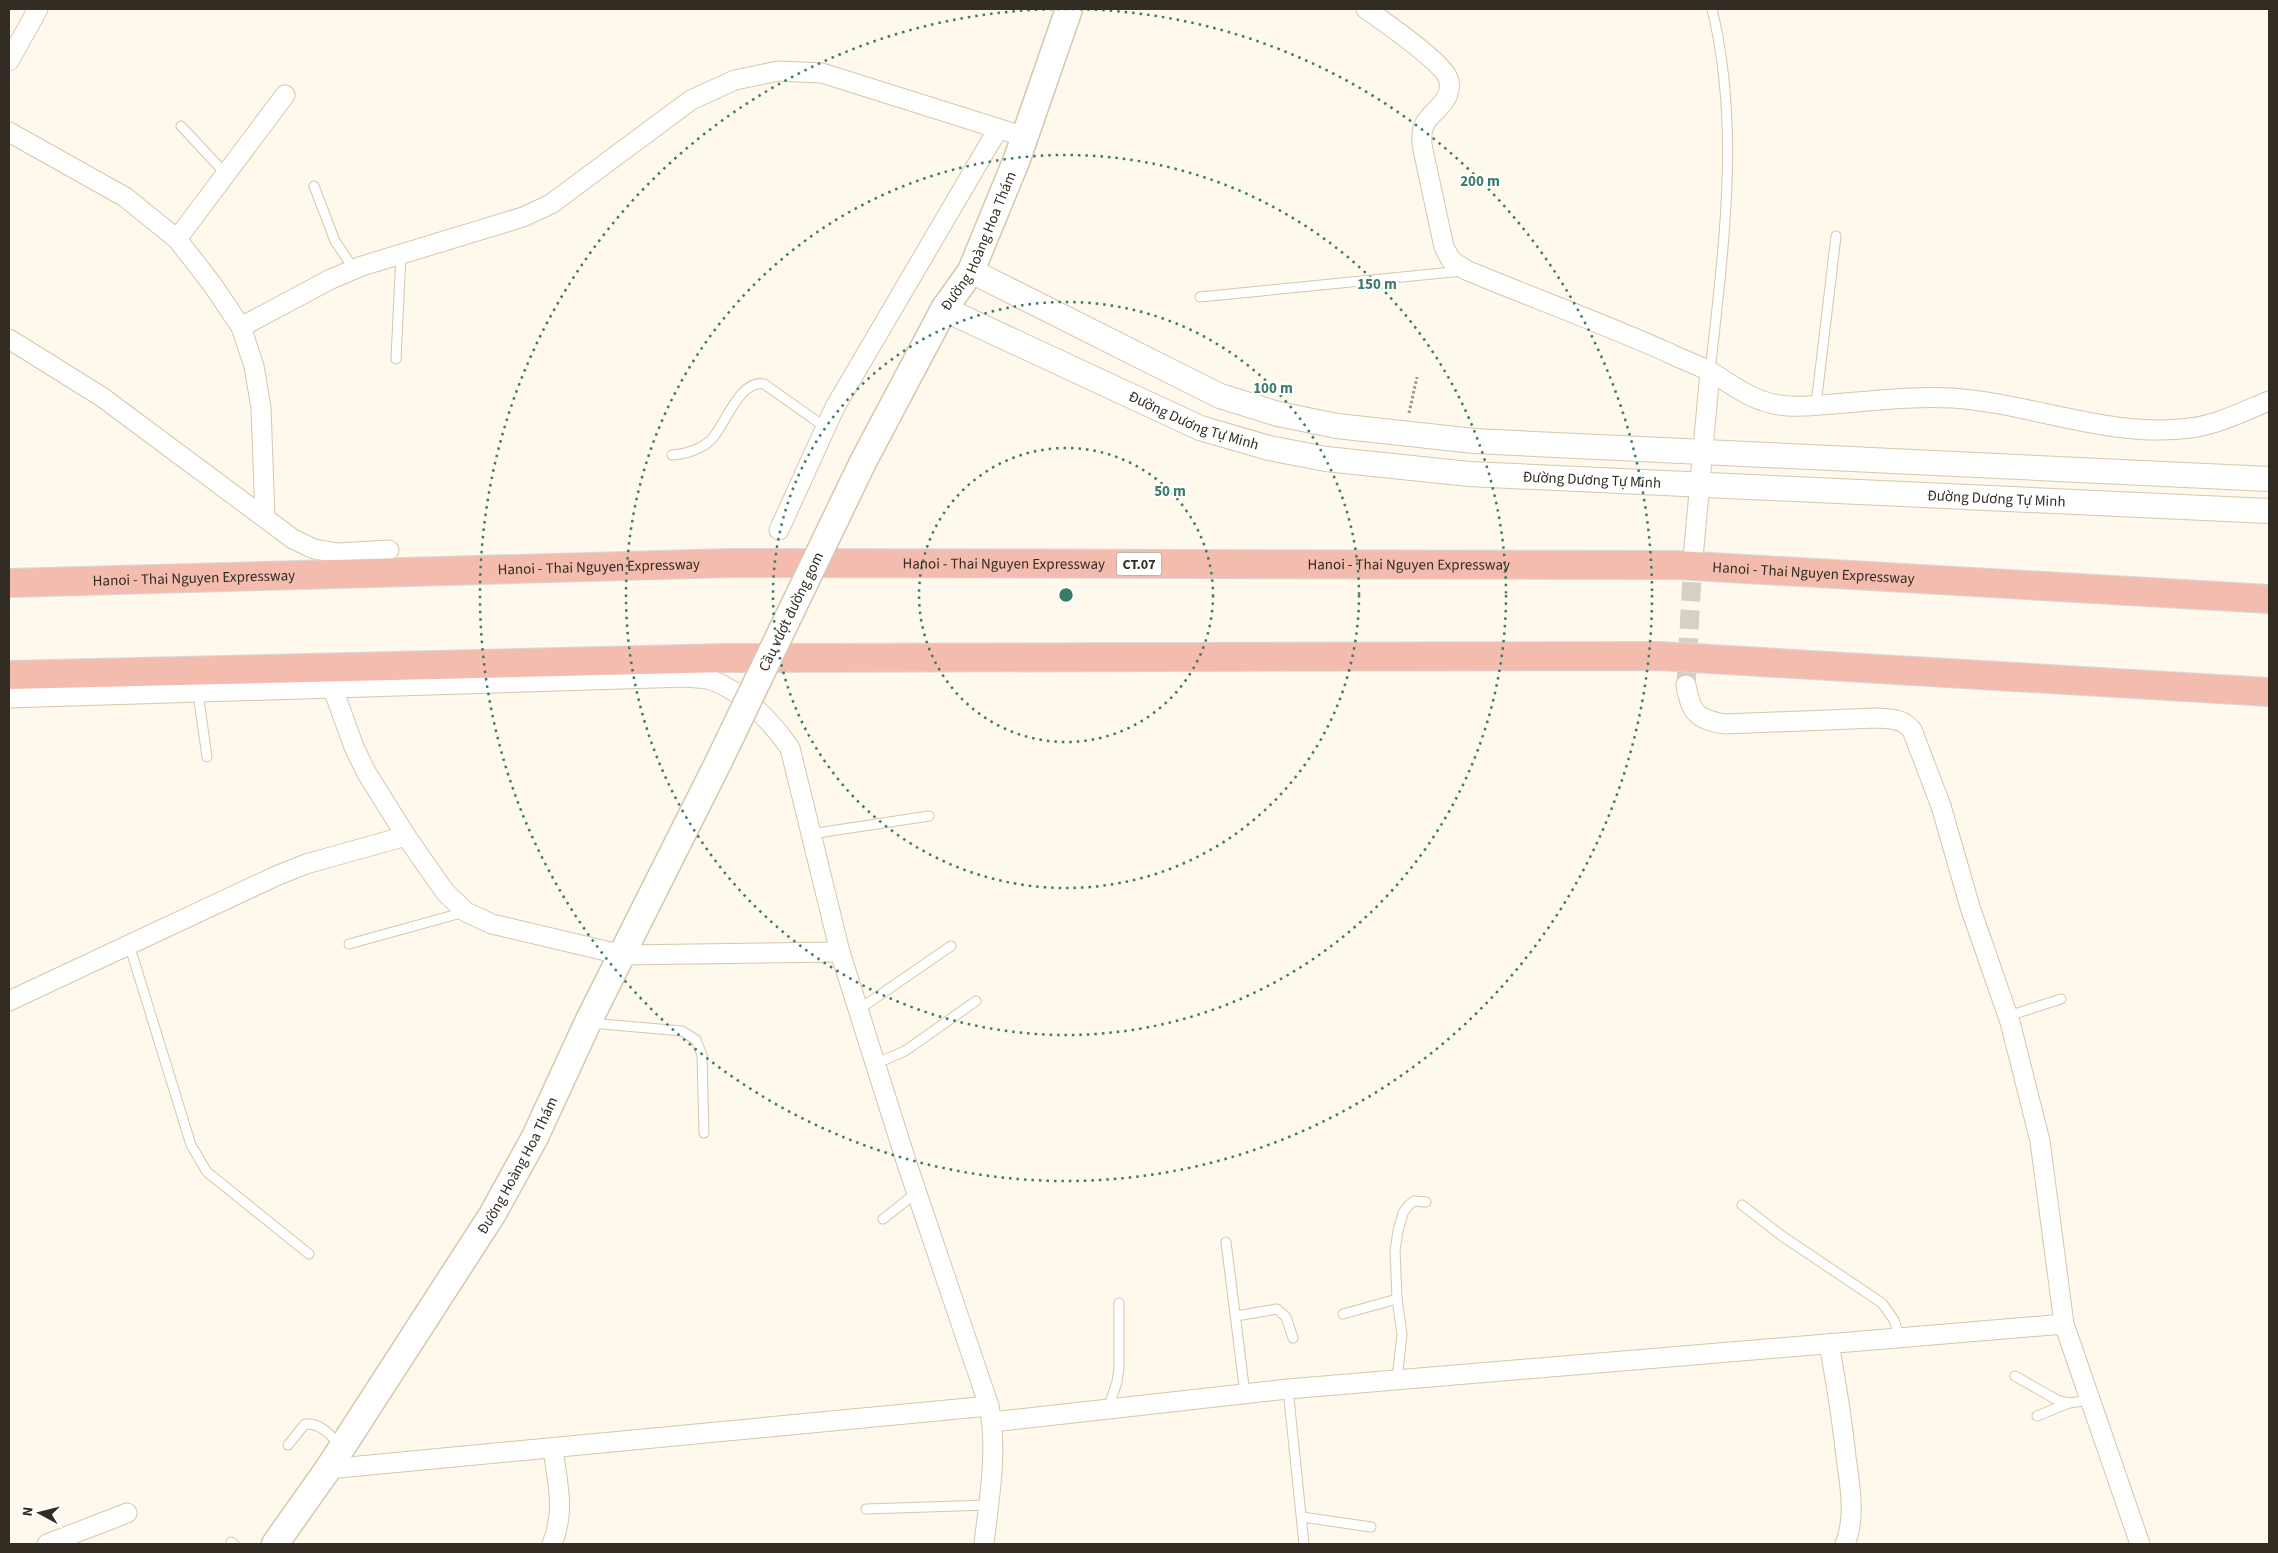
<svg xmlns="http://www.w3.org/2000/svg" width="2278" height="1553" font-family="'Source Sans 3',sans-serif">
<rect width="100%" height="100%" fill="#fef8ed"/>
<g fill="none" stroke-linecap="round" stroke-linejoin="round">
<polyline stroke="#d5cfc4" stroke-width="19" stroke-dasharray="19 9" stroke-linecap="butt" points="1686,685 1693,558"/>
<defs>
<g id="service">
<polyline points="181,126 225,173"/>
<polyline points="314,186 335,241 354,269"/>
<polyline points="1200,297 1463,271"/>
<polyline points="396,359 401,254"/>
<path d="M1710 372C1723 252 1741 127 1712 9"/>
<polyline points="1816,405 1836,236"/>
<path d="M672 455C686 454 700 450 711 440 725 426 739 379 764 384L825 427"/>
<polyline points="198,693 207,757"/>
<polyline points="811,834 929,816"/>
<polyline points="129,944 191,1145 207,1172 309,1254"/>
<polyline points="349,944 465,912"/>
<polyline points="858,1010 951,946"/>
<polyline points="2008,1016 2061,999"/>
<polyline points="591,1023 682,1031 696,1040 702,1055 704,1133"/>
<polyline points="875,1064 905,1051 976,1001"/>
<polyline points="1742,1205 1782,1236 1882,1303 1894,1320 1900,1338"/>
<polyline points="883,1219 916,1193"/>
<polyline points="1226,1242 1245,1394"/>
<polyline points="1343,1314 1397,1299"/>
<polyline points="1236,1316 1277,1309 1286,1317 1293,1338"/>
<polyline points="2015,1376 2057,1400 2069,1403 2090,1400"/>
<polyline points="1397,1380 1402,1334 1397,1299 1395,1251 1398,1231 1403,1213 1409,1205 1414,1201 1426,1202"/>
<polyline points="1288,1389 1304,1544"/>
<polyline points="1108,1409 1117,1382 1119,1367 1119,1303"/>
<polyline points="2037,1416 2069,1403"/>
<path d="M288 1445 305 1424C321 1423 329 1434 340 1445"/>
<polyline points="866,1509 988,1505"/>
<polyline points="1302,1517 1371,1527"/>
<polyline points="231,1542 234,1544"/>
</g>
<g id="minor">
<path d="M1366 9C1383 21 1441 61 1448 78 1451 85 1449 94 1445 100 1431 119 1420 118 1422 145L1444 247 1451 260 1466 270C1533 298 1602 323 1669 353 1683 360 1698 365 1711 372 1728 382 1744 395 1763 401 1785 409 1811 406 1834 404 1873 401 1912 396 1952 398 2030 403 2112 439 2190 428 2217 425 2244 411 2269 401"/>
<polyline points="9,61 38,9"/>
<polyline points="9,132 125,197 177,239 212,284 241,327 254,366 261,408 265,517"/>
<polyline points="177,239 285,95"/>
<polyline points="241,327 331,279 362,266 523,217 551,204 691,100 735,80 778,71 822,73 1025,137"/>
<polyline points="9,339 102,397 293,539 314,549 338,553 389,550"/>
<polyline points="779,530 835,407 998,129"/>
<polyline points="1693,558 1710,372"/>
<path d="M1686 685C1691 713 1696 719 1725 724L1876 718C1891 719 1902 718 1912 730L1941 806 1970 907 2010 1022 2040 1141 2064 1324 2140 1544"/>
<polyline points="333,689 354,747 366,772 406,836 445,892 466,912 492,924 623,955 840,952"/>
<path d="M9 698 687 677C695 678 704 678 711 680 744 692 770 720 790 748L840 952 907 1164 989 1406C998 1451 989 1499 984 1544"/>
<polyline points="9,1001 276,876 306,864 406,836"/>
<path d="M1829 1344C1836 1382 1842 1419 1846 1457 1850 1486 1856 1517 1845 1544"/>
<polyline points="992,1422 1288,1389 2064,1324"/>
<polyline points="328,1469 989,1406"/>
<polyline points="47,1544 127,1513"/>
<path d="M552 1544C566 1511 557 1482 553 1448"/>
</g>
<g id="tertiary">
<polyline points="971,271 1220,396 1278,414 1337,426 1474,441 2269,479"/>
<path id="s1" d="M944 309 1200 428 1269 448 1326 459 1469 474 2269 511"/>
</g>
<g id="secondary">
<path id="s2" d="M863 462 944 309 971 271 1017 159 1069 9"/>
<path id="s3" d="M275 1544 328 1469 492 1215 535 1137 588 1022 718 763"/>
</g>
<g id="motorway">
<path id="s4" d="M9 583 731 563 1677 565 2269 599"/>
<polyline points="9,675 727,658 1659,656 2269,692"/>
</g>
</defs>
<use href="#service" stroke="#d6c7ad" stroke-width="11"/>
<use href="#minor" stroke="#d6c7ad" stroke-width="21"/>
<use href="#tertiary" stroke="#d6c7ad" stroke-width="26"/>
<use href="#secondary" stroke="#d6c7ad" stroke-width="29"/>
<use href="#motorway" stroke="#dad9d7" stroke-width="30"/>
<polyline stroke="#9b958a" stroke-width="3" stroke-dasharray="2.5 2.5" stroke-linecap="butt" points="1409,413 1417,377"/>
<use href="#service" stroke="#fff" stroke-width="9"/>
<use href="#minor" stroke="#fff" stroke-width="19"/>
<use href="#tertiary" stroke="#fff" stroke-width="24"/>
<use href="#secondary" stroke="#fff" stroke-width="26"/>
<use href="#motorway" stroke="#f3bcae" stroke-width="28"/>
<defs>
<g id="secondary-bridge">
<path id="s5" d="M718 763 863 462"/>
</g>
</defs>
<use href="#secondary-bridge" stroke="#d6c7ad" stroke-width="29" stroke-linecap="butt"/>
<use href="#secondary-bridge" stroke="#fff" stroke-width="26"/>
</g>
<g fill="none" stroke="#3a7b6a" stroke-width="2.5" stroke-dasharray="2.5 5">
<circle cx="1066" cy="595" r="147"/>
<circle cx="1066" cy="595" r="293"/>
<circle cx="1066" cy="595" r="440"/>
<circle cx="1066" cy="595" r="586"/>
</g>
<g text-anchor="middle" stroke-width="4.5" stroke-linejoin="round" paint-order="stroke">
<rect fill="#fff" stroke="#706b64" stroke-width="1" x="1116.5" y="552.5" width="45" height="23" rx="4"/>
<g font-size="14" font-weight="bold" fill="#322c22">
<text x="1139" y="569">CT.07</text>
</g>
<g font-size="15" fill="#322c22" stroke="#fff">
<text dy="5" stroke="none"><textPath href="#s2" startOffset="250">Đường Hoàng Hoa Thám</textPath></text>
<text dy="5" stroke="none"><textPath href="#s1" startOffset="274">Đường Dương Tự Minh</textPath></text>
<text dy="5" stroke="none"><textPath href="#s1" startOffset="679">Đường Dương Tự Minh</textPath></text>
<text dy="5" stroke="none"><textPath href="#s1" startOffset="1084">Đường Dương Tự Minh</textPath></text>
<text dy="5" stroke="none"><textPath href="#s4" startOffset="995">Hanoi - Thai Nguyen Expressway</textPath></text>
<text dy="5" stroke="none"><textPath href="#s4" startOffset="1400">Hanoi - Thai Nguyen Expressway</textPath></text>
<text dy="5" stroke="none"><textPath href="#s4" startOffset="590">Hanoi - Thai Nguyen Expressway</textPath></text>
<text dy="5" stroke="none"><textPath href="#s4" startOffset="1805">Hanoi - Thai Nguyen Expressway</textPath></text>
<text dy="5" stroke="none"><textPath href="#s4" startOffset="185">Hanoi - Thai Nguyen Expressway</textPath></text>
<text dy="5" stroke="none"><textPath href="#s5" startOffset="168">Cầu vượt đường gom</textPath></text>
<text dy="5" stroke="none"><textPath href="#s3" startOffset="450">Đường Hoàng Hoa Thám</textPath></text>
</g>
</g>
<circle cx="1066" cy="595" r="8" fill="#3a7b6a" stroke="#fff" stroke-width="2.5"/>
<g font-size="15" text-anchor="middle" font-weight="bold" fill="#3a7b6a" stroke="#fff" stroke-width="4.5" stroke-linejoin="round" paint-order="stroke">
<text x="1480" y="186">200 m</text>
<text x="1377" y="289">150 m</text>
<text x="1273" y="393">100 m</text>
<text x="1170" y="496">50 m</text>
</g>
<rect width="2278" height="1553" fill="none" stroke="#322c22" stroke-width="20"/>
<g transform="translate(40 1513) rotate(277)" stroke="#ffffff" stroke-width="4" paint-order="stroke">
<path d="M0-4L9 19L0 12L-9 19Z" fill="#322c22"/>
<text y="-8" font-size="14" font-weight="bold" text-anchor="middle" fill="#322c22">N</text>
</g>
</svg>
